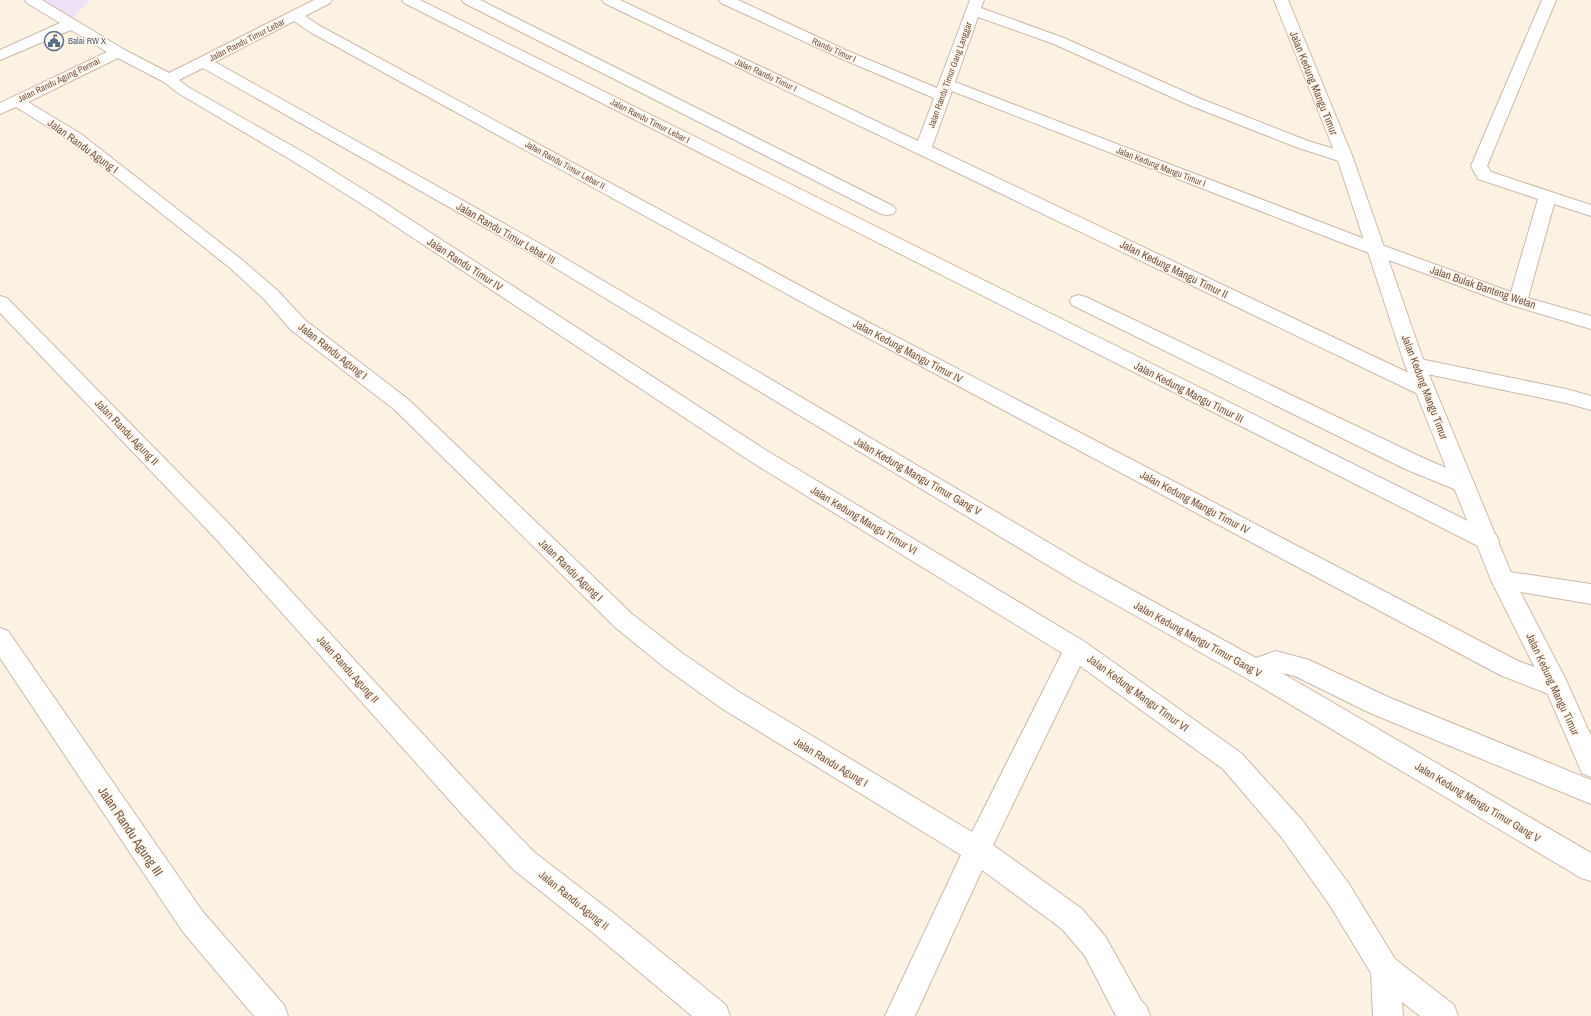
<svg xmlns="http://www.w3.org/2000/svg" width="1591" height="1016" font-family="'Archivo Narrow',sans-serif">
<rect width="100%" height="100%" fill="#fcf2e4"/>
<polygon fill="#efe1f8" points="41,0 90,0 70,21"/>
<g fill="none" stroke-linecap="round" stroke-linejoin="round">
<defs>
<g id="minor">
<path d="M25 0H42L123 49 169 73 314 0H332L330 3 305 16 320 26 843 309 1518 661 1565 678 1568 686 1565 694 1556 697 1500 675 829 317 310 32 294 21 215 62 544 246 1090 567 1256 658 1276 651 1309 660 1388 697 1591 780V804L1370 713 1295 676 1282 673 1591 853V881L1581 878 1246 678 1074 581 532 254 203 68 179 80 188 87 308 155 377 198 764 449 1085 642 1241 753 1302 820 1349 884 1395 959 1454 1005 1458 1016H1420L1402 1002 1403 1016H1373L1371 973 1329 904 1282 838 1223 769 1080 666 993 845 1082 909 1105 936 1142 1002 1146 1005 1150 1016H1116L1085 956 1062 929 982 870 915 1016H885L961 855 721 708 664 667 616 628 395 410 291 330 264 299 229 267 69 140 16 107 0 114V103L107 52 71 30 0 60V50L60 23 27 3ZM118 58 164 82 178 93 296 163 365 206 750 461 1062 653 972 832 739 692 682 653 632 614 409 400 305 320 278 291 241 259 81 134 28 102Z"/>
<polygon points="402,0 420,0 1496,535 1499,541 1496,547 1488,550 1480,547 404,3"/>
<polygon points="462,0 480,0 893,206 896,210 893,214 887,215 881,214 464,3"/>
<polygon points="602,0 620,0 918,141 934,98 840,58 721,3 719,0 738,0 850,52 937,88 970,0 984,0 981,8 1064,38 1201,99 1308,141 1351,154 1353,158 1351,162 1345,163 1296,147 1189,105 1054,44 978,17 955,82 1357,236 1511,292 1538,199 1478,179 1471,166 1542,0 1556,0 1487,166 1491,172 1591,205 1591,216 1554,204 1528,298 1591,316 1591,329 1511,305 1345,244 952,91 932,147 1432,384 1435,389 1432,394 1425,396 1418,394 604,3"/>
<polygon points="1079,295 1086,297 1421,457 1472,479 1475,485 1472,491 1464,493 1405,469 1072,305 1070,301 1072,297"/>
<polygon points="0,296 7,298 232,527 478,794 534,852 612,912 726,1005 730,1016 692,1016 592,932 514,870 460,812 216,539 0,313"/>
<polygon points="1415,358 1566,389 1591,396 1591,410 1566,403 1408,370 1405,365 1408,360"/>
<polygon points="1503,571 1591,584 1591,604 1503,589 1495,587 1491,580 1495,573"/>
<polygon points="0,628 8,631 203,912 284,1005 288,1016 254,1016 183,932 0,658"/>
</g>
<polygon id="secondary" points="1274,0 1288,0 1353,158 1425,365 1514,580 1565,678 1591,736 1591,777 1582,773 1545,688 1491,580 1405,365 1337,158"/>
</defs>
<use href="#minor" stroke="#cdb9ab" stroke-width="2"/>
<use href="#secondary" stroke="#d2bbab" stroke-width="2"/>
<use href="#minor" fill="#fff" fill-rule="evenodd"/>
<use href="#secondary" fill="#fff" fill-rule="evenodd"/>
</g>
<defs>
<symbol id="civic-ring" viewBox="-11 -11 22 22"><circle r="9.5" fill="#fff6ea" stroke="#5c6f8a" stroke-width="1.5"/><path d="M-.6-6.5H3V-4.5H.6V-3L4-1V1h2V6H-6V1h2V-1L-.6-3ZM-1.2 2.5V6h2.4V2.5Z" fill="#5c6f8a"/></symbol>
</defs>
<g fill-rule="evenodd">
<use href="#civic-ring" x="43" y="30" width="22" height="22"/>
</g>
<g text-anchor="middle" stroke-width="3" stroke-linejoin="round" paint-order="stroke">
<g font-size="9" fill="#73584a" stroke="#fff6ea">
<text transform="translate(247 40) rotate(-27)" y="3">Jalan Randu Timur Lebar</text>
<text transform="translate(834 50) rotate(24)" y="3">Randu Timur I</text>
<text transform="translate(766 75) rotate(25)" y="3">Jalan Randu Timur I</text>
<text transform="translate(950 75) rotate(-70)" y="3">Jalan Randu Timur Gang Langgar</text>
<text transform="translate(59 80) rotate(-26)" y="3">Jalan Randu Agung Permai</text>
<text transform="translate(650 121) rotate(27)" y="3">Jalan Randu Timur Lebar I</text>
<text transform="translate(565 165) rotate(29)" y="3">Jalan Randu Timur Lebar II</text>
<text transform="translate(1161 167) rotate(21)" y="3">Jalan Kedung Mangu Timur I</text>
</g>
<g font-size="9" fill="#4e5e75" stroke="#fff6ea" text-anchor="start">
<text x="68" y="44">Balai RW X</text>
</g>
<g font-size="11" fill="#73584a" stroke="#fff6ea">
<text transform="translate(1314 83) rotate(68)" y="4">Jalan Kedung Mangu Timur</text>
<text transform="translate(83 146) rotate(36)" y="4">Jalan Randu Agung I</text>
<text transform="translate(506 233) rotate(30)" y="4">Jalan Randu Timur Lebar III</text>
<text transform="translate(465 264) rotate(33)" y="4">Jalan Randu Timur IV</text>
<text transform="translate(1174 269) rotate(26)" y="4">Jalan Kedung Mangu Timur II</text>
<text transform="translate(1483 287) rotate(19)" y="4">Jalan Bulak Banteng Wetan</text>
<text transform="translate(333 351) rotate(38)" y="4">Jalan Randu Agung I</text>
<text transform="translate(908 351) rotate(28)" y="4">Jalan Kedung Mangu Timur IV</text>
<text transform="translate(1425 387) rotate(69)" y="4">Jalan Kedung Mangu Timur</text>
<text transform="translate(1189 392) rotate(27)" y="4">Jalan Kedung Mangu Timur III</text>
<text transform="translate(127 432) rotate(46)" y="4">Jalan Randu Agung II</text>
<text transform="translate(918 476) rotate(30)" y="4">Jalan Kedung Mangu Timur Gang V</text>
<text transform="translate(1195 502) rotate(28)" y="4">Jalan Kedung Mangu Timur IV</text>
<text transform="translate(864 520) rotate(31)" y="4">Jalan Kedung Mangu Timur VI</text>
<text transform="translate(571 570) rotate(44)" y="4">Jalan Randu Agung I</text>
<text transform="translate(1198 639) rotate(29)" y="4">Jalan Kedung Mangu Timur Gang V</text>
<text transform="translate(348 669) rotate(48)" y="4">Jalan Randu Agung II</text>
<text transform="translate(1553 684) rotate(65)" y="4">Jalan Kedung Mangu Timur</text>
<text transform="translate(1138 693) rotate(36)" y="4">Jalan Kedung Mangu Timur VI</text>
<text transform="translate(831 762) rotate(31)" y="4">Jalan Randu Agung I</text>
<text transform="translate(1478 802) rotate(31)" y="4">Jalan Kedung Mangu Timur Gang V</text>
<text transform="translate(574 900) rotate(39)" y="4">Jalan Randu Agung II</text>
</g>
<g font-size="13" fill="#73584a" stroke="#fff6ea">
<text transform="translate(131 831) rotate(56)" y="5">Jalan Randu Agung III</text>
</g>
</g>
</svg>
